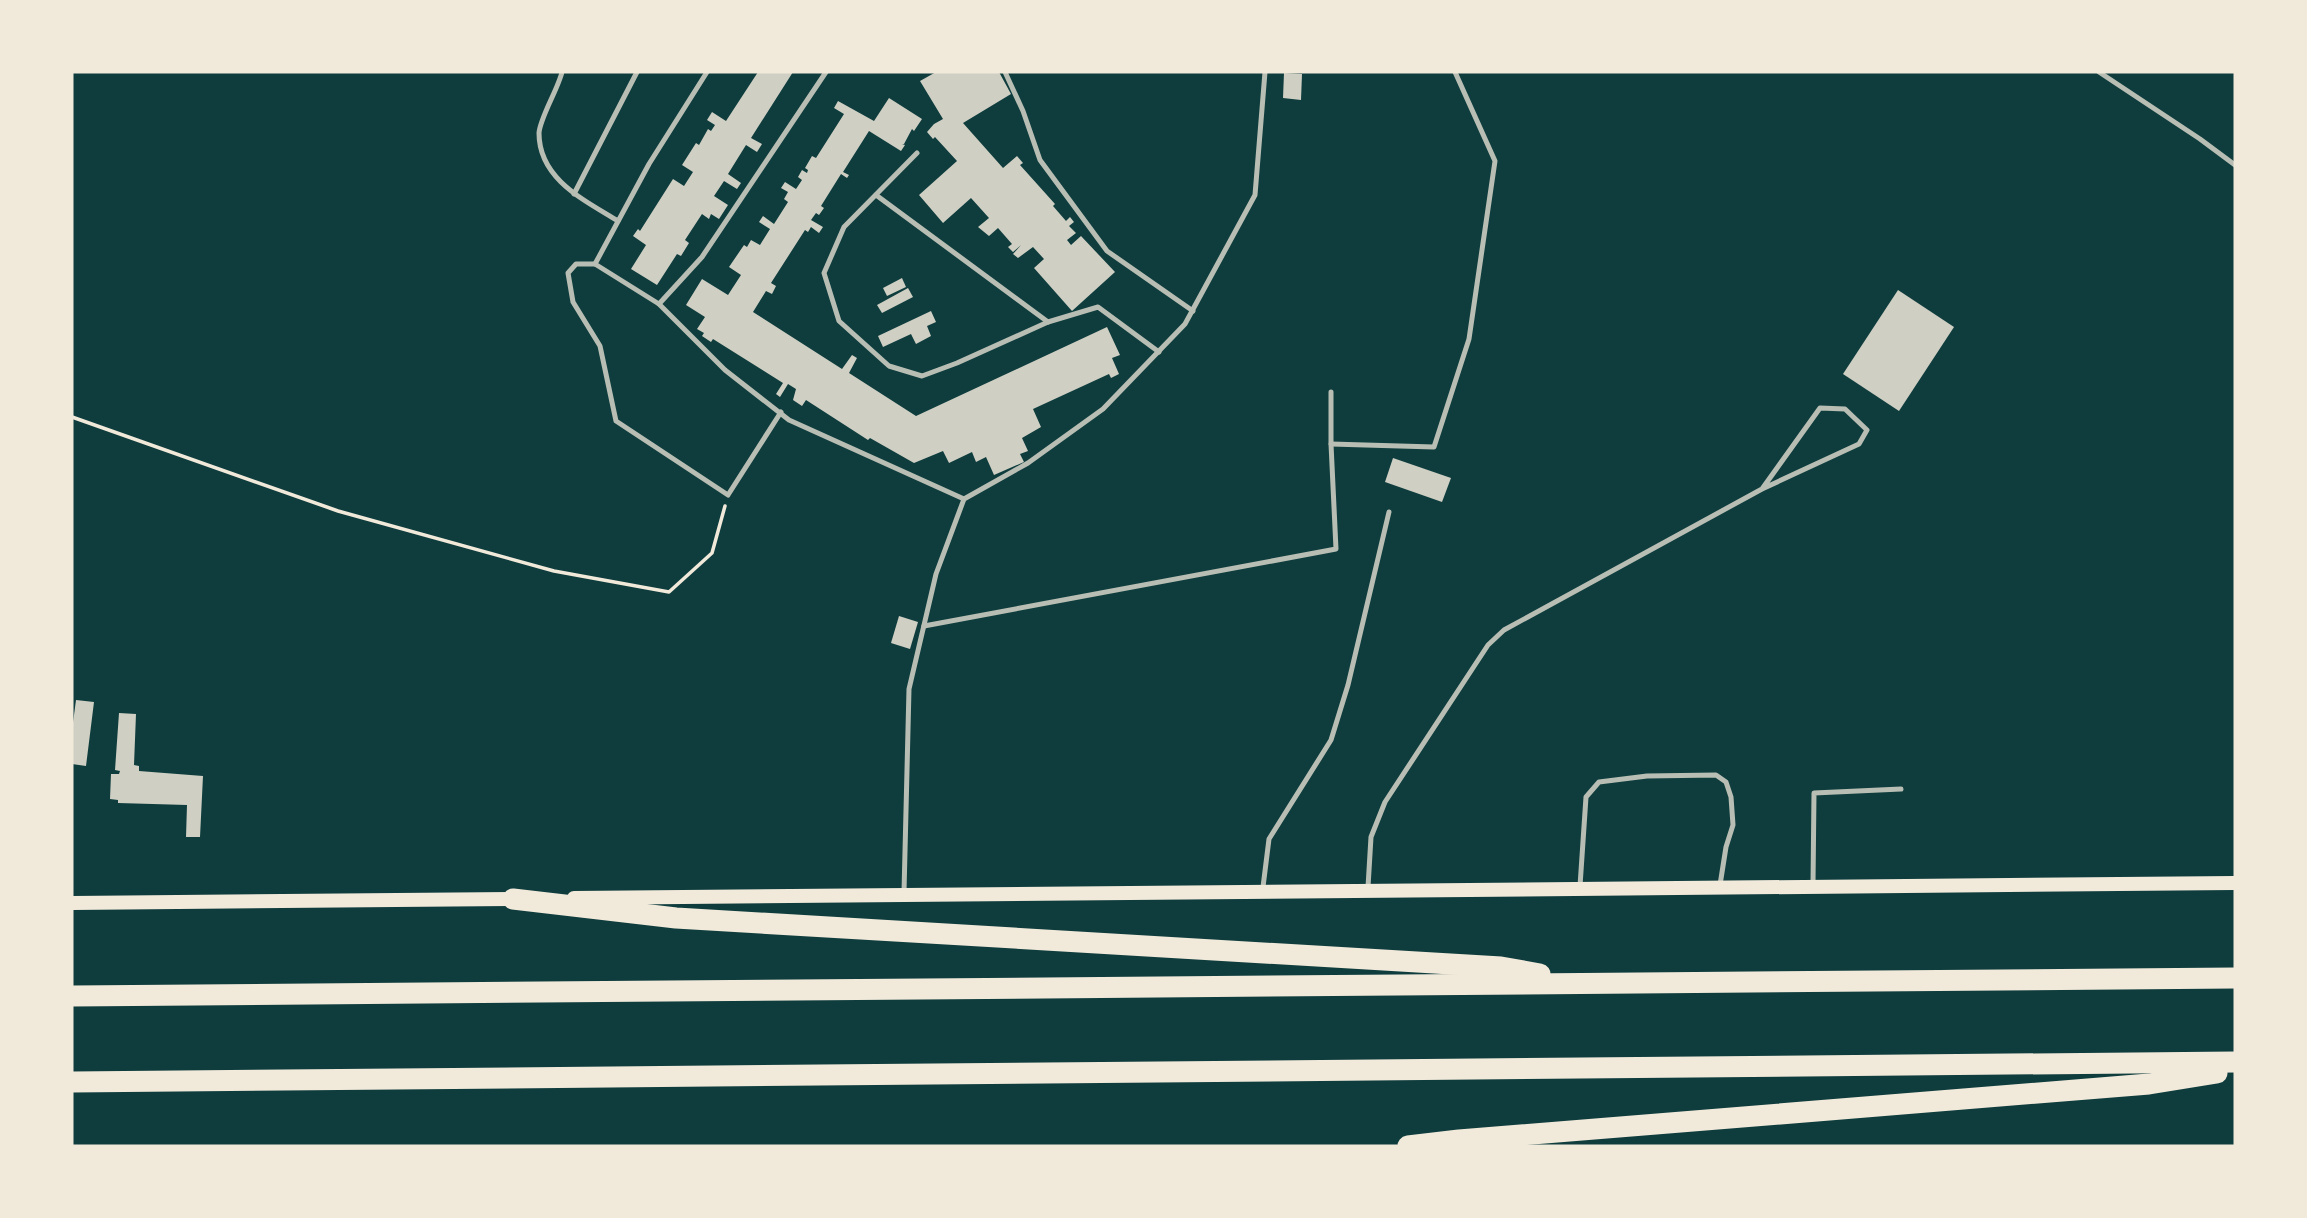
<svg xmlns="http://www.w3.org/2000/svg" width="2307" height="1218" font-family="Manrope,sans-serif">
<rect width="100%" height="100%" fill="#0f3d3e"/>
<g fill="#cfcfc3">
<polygon points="758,72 793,72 751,138 762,144 757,152 746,145 728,174 741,183 737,189 724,181 714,196 728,205 719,219 711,214 709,219 702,214 685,240 689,243 681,256 677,254 657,285 631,269 646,245 633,236 638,229 640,231 673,179 684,186 693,172 682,165 696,143 699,145 708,129 711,131 715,125 707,120 712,112 726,121"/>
<polygon points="936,72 999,72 1011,94 963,123 1003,168 1017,156 1023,163 1020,165 1055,204 1053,206 1066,221 1070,217 1074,222 1069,226 1076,233 1067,240 1071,245 1081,236 1115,272 1072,311 1034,268 1044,259 1033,247 1018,258 1013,254 1021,245 1013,252 1008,247 1012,244 998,228 989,236 978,227 989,218 971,198 943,223 919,195 957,161 935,137 933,139 927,132 934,124 943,119 920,81"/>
<polygon points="1284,73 1302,74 1301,100 1283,98"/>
<polygon points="889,98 922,119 914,131 912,129 904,144 902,144 905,145 901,151 869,131 843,172 849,175 847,178 841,174 821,206 824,208 819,215 816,213 811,220 823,227 819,233 811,227 808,232 805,230 771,283 776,286 772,294 766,291 753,312 842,369 852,355 857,358 849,373 916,416 1107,327 1120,355 1112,358 1119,374 1111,378 1109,374 1033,409 1041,427 1022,438 1028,451 1020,454 1024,462 994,475 986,457 976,462 972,452 949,463 943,451 914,463 870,438 868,440 806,400 802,406 793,400 796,389 788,384 780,397 776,394 783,383 713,339 711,342 702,336 704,333 697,329 705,317 686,305 702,279 728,295 741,275 729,267 744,245 747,247 751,240 760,245 770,229 759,222 763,216 774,224 788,202 784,199 788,192 781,188 785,182 796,189 802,180 798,177 802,170 807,173 808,170 805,168 812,156 816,158 844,114 834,108 838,101 874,121"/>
<polygon points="902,278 906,287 887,296 883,288"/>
<polygon points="908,288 913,297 882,313 877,305"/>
<polygon points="1898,290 1954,327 1899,411 1843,374"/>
<polygon points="931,311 936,322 927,326 931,336 916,344 911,334 883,347 878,336"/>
<polygon points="1393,458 1451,478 1442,502 1385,482"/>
<polygon points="899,616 918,622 910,649 891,643"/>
<polygon points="76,700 94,702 86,766 72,764 72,730"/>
<polygon points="119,713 136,714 134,765 139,766 139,771 203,776 200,837 186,837 187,805 118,803 118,800 110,799 111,774 119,774 120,771 115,770"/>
</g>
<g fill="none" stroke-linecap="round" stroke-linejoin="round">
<polyline stroke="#f1e9da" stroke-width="3.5" points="72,417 338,511 554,571 669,592 712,553 725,506"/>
<g stroke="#b8beb3" stroke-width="5">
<path d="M562 72C558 89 540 118 539 133 539 179 584 200 618 221"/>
<polyline points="707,72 649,164 595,264 659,304 725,370 789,420 964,499"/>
<polyline points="1005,72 1023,111 1040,160 1107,251 1193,311"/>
<polyline points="2099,72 2200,139 2235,165"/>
<polyline points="917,153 844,227 824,273 839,321 889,366 922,376 957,363 1048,322 1098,307 1159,352"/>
<polyline points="574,194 637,72"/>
<polyline points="876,195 1048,322"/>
<polyline points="595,264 576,264 568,273 573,302 600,346 616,421 728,495 781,412"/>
<polyline points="659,304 702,257 826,72"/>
<polyline points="1331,444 1434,447 1469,339 1495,161 1455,72"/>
<polyline points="924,626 1336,549 1331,444 1331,392"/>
<polyline points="1813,884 1814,793 1901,789"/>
<polyline points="1580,886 1586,797 1599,782 1647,776 1716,775 1726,782 1731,797 1733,825 1726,847 1720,885"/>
<polyline points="1263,887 1269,839 1331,740 1348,685 1389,512"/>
<polyline points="1368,887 1371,837 1385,802 1488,645 1504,630 1762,489 1820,408 1845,409 1867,430 1859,444 1762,489"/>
<polyline points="904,892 909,689 936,574 964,499 1028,463 1103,409 1185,324 1255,195 1265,72"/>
</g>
<g stroke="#f1e9da" stroke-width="14">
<path d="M574 898C1128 888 1682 889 2235 883"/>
<polyline points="72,903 519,899"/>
</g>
<g stroke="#f1e9da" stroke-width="21">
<polyline points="513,899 676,918 1501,967 1540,974"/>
<polyline points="72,996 2235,978"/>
<polyline points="72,1082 2235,1062"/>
<polyline points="1408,1146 1459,1140 2149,1084 2217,1073"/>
</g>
</g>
<rect width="2307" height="1218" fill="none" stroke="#f1e9da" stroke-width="147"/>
</svg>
